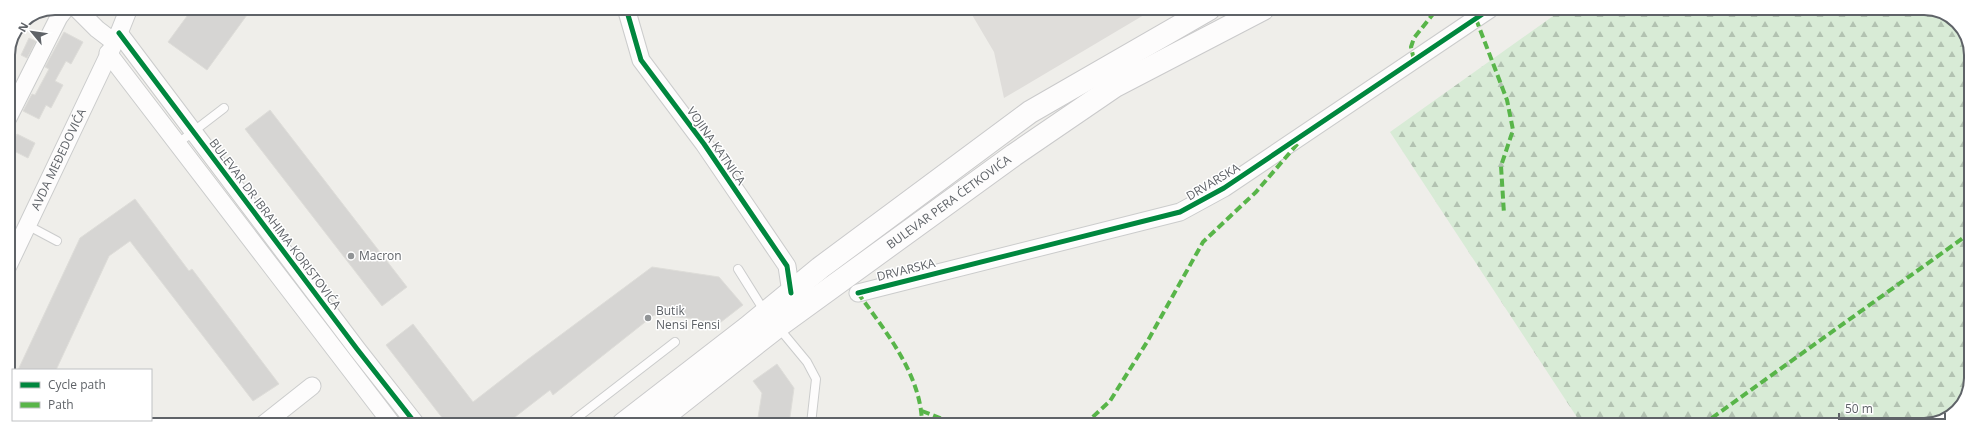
<svg xmlns="http://www.w3.org/2000/svg" width="1979" height="433" font-family="'Open Sans',sans-serif">
<defs>
<pattern id="forest-firs" width="22" height="20" patternUnits="userSpaceOnUse"><rect width="22" height="20" fill="#d8ebd6"/><path d="M5 1l3.5 6h-7zM16 11l3.5 6h-7z" fill="#b2c2b1"/></pattern>
</defs>
<rect width="100%" height="100%" fill="#efeeea"/>
<polygon fill="#dfddda" points="968,8 1154,9 1004,98 994,52"/>
<polygon fill="url(#forest-firs)" points="1563,9 1933,9 1957,22 1971,49 1970,387 1955,413 1924,425 1582,425 1390,132"/>
<g fill="#d6d5d3" stroke="#deddd9">
<polygon points="193,8 252,8 207,70 168,42"/>
<polygon points="64,32 83,42 71,64 66,61 55,81 63,85 51,108 46,105 39,119 23,111 32,94 35,95 49,69 45,67"/>
<polygon points="29,38 36,41 27,58 21,55"/>
<polygon points="270,110 407,287 382,306 245,129"/>
<polygon points="17,134 35,143 28,158 10,149"/>
<polygon points="135,199 189,271 192,269 279,384 253,401 130,241 109,256 56,370 18,370 80,238"/>
<polygon points="652,267 719,277 743,305 712,329 698,319 654,315 553,395 550,390 506,424 447,424 386,345 413,324 473,402 527,360"/>
<polygon points="777,364 794,388 789,424 757,424 762,393 753,381"/>
</g>
<g fill="none" stroke-linecap="round" stroke-linejoin="round">
<defs>
<g id="lane">
<polyline points="177,144 224,108"/>
<polyline points="27,225 57,241"/>
<polyline points="738,269 765,312"/>
<polyline points="778,327 807,362 816,379 811,424"/>
<polyline points="569,424 675,342"/>
</g>
<g id="street">
<polyline points="76,8 97,29 114,42"/>
<polyline points="626,8 641,60 704,144 787,266 791,293"/>
<polyline points="119,33 357,349 416,424"/>
<polyline points="108,53 392,424"/>
<polyline points="8,118 59,17 66,8"/>
<path id="s1" d="M8 266 119 33 129 8"/>
<polyline points="858,293 1180,212 1224,188 1490,9"/>
<polyline points="264,424 312,386"/>
</g>
<g id="secondary">
<polyline points="623,424 747,328 820,268 1030,112 1209,9"/>
<path id="s2" d="M654 424 777 327 1014 155 1115 86 1263 9"/>
</g>
</defs>
<use href="#lane" stroke="#cbcccc" stroke-width="10"/>
<use href="#street" stroke="#cbcccc" stroke-width="19"/>
<use href="#secondary" stroke="#cacacb" stroke-width="24"/>
<use href="#lane" stroke="#fdfcfc" stroke-width="8"/>
<use href="#street" stroke="#fdfcfc" stroke-width="17"/>
<use href="#secondary" stroke="#fdfcfc" stroke-width="22"/>
<g stroke="#58b549" stroke-width="4" stroke-dasharray="8 4" stroke-linecap="butt">
<polyline points="1476,19 1507,100 1513,130 1501,166 1504,214"/>
<polyline points="1414,60 1411,47 1414,38 1437,9"/>
<path d="M858 293C885 331 922 375 922 425"/>
<polyline points="922,411 958,425"/>
<polyline points="1084,425 1110,401 1147,342 1203,242 1256,192 1299,142"/>
<polyline points="1702,425 1970,233"/>
</g>
<defs>
<g id="cycleway">
<polyline points="626,8 641,60 704,144 787,266 791,293"/>
<polyline points="119,33 357,349 416,424"/>
<polyline points="858,293 1180,212 1224,188 1490,9"/>
</g>
</defs>
<use href="#cycleway" stroke="#fff" stroke-width="8"/>
<use href="#cycleway" stroke="#00873e" stroke-width="5"/>
</g>
<g fill="#919496" stroke="#fff" stroke-width="1.5">
<circle cx="351" cy="256" r="4"/>
<circle cx="648" cy="318" r="4"/>
</g>
<g text-anchor="middle" stroke-width="3" stroke-linejoin="round" paint-order="stroke">
<g font-size="12" fill="#5f6368" stroke="#fff">
<text transform="translate(716 146) rotate(55)" y="4">VOJINA KATNIĆA</text>
<text dy="4" stroke="none"><textPath href="#s1" startOffset="118">AVDA MEĐEDOVIĆA</textPath></text>
<text transform="translate(1213 182) rotate(-31)" y="4">DRVARSKA</text>
<text dy="4" stroke="none"><textPath href="#s2" startOffset="369">BULEVAR PERA ĆETKOVIĆA</textPath></text>
<text transform="translate(275 224) rotate(53)" y="4">BULEVAR DR IBRAHIMA KORISTOVIĆA</text>
<text transform="translate(906 270) rotate(-14)" y="4">DRVARSKA</text>
</g>
<g font-size="12" fill="#5f6368" stroke="#fff" text-anchor="start">
<text x="359" y="260">Macron</text>
<text x="656" y="315">Butik<tspan x="656" dy="14">Nensi Fensi</tspan></text>
</g>
</g>
<path d="M0 0H1979V433H0ZM55 15H1924A40 40 0 0 1 1964 55V378A40 40 0 0 1 1924 418H55A40 40 0 0 1 15 378V55A40 40 0 0 1 55 15Z" fill="#fff" fill-rule="evenodd"/>
<path fill="none" stroke="#5f6368" stroke-width="2" d="M55 15H1924A40 40 0 0 1 1964 55V378A40 40 0 0 1 1924 418H55A40 40 0 0 1 15 378V55A40 40 0 0 1 55 15Z"/>
<rect x="12" y="369" width="140" height="52" fill="#ffffff" stroke="#bfc1c3"/>
<rect x="20" y="382" width="20" height="6" fill="#00873e" stroke="#bfc1c3"/>
<text x="48" y="389" font-size="12" fill="#5f6368">Cycle path</text>
<rect x="20" y="402" width="20" height="6" fill="#58b549" stroke="#bfc1c3"/>
<text x="48" y="409" font-size="12" fill="#5f6368">Path</text>
<g transform="translate(32 32) rotate(299)" stroke="#ffffff" stroke-width="3" paint-order="stroke">
<path d="M0-3L7 15L0 10L-7 15Z" fill="#5f6368"/>
<text y="-6" font-size="11" font-weight="bold" text-anchor="middle" fill="#5f6368">N</text>
</g>
<path d="M1839 413v6h106v-6" fill="none" stroke="#5f6368" stroke-width="2"/>
<text x="1845" y="413" font-size="12" fill="#5f6368" stroke="#ffffff" stroke-width="3" paint-order="stroke">50 m</text>
</svg>
